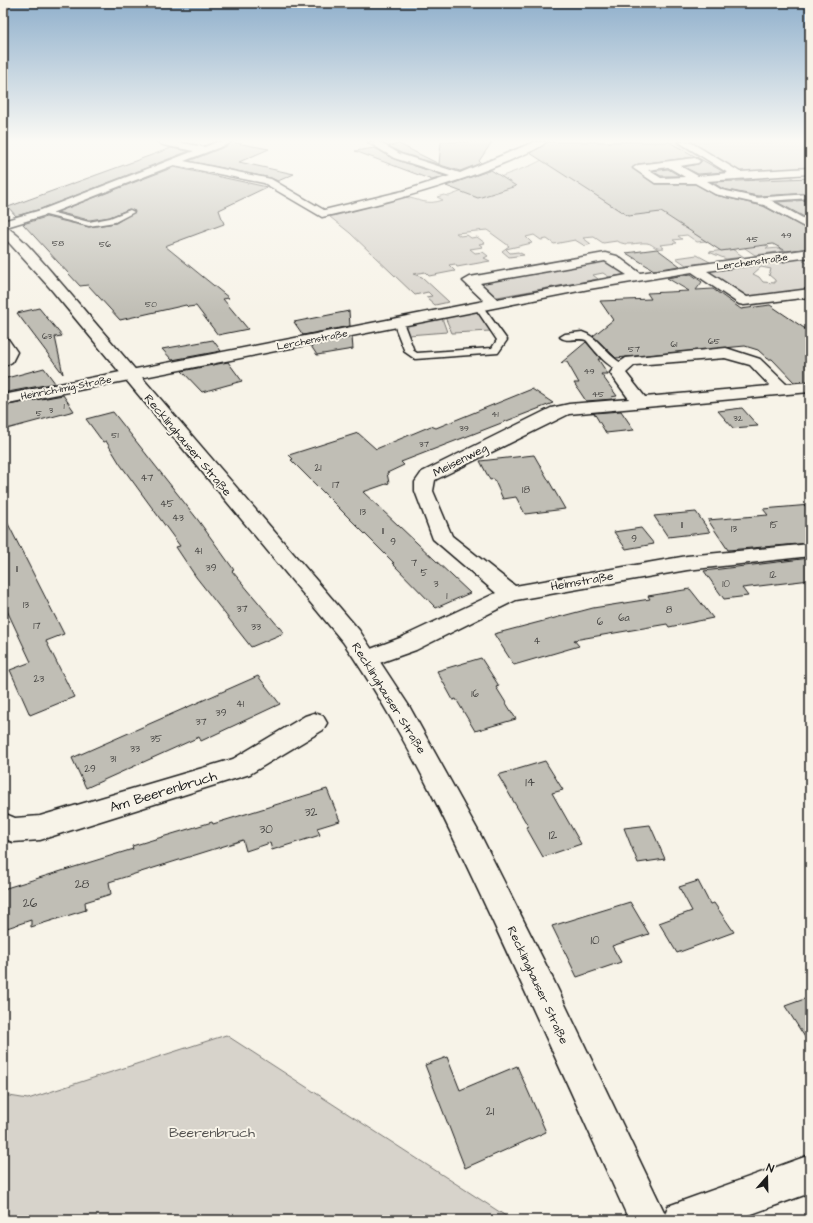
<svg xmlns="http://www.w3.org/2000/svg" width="813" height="1223" font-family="'Architects Daughter',sans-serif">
<rect width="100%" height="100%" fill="#f7f3e8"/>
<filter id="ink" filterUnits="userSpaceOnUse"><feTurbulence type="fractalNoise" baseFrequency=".025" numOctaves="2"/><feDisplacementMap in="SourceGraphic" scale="8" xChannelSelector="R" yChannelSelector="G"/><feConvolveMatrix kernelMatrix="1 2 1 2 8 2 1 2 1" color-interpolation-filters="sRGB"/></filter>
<g filter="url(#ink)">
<g fill="#d7d3cb" stroke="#7a7874" fill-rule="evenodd">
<path d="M578 142H630L636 145 688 153 669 142H675L715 165 708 166 687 155 672 157 680 161 651 163 646 160 629 166 655 184 690 194 711 192 762 204 810 231V239L741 199 707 202 688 229 714 240 697 242 687 235 678 236 682 239 673 240 677 243 660 245 664 248C654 250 654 244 647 243 636 242 627 247 617 241L603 243 594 237 583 238 591 244 585 246 575 240 554 244 547 239 541 240 534 235 526 237 532 243 506 249 510 253 518 252 524 255 509 257 502 251 509 246 487 230 456 233 460 236 467 235 471 238 477 237 485 243 479 244 483 247 470 249 475 253 483 252 488 256 484 258 490 261 457 267 455 264 449 265 455 271 429 276 425 272 413 274 422 277 449 302 435 305 426 297 432 296 428 292 415 295 350 233 330 217 404 197C420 199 426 206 443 200L437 197 444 195 449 196 532 165Z"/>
<path d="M690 142H810V170C804 170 798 168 792 169L796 171 742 173 688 143Z"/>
<polygon points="789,175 810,191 751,196 754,197 722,192 704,181 716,180 723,184 714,186 722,191 782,186 758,180 749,180 744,178"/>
<polygon points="764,244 769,247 766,248 768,249 779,248 784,251 755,255 742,246"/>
<polygon points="732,249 744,257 726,259 709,252"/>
<polygon points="697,255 710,262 686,265 676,258"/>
<path d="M810 256V259L803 261 810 265V290L747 298 707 271 777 260 781 263 786 262 784 260ZM761 267 771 269 769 275 775 280V283L763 282 759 277 753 274Z"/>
<polygon points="603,259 628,274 609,277 603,273 593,275 598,279 497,297 494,297 476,282"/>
<polygon points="476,312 480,314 491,331 452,333 445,317"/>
<polygon points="442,318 447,332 408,335 405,325"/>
<polygon points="226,1035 512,1220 3,1220 3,1095 28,1099"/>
</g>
<g fill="#c0beb5" stroke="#1c1c1c">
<polygon points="231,142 269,149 239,162 294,174 278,181 271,178 189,161 229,145"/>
<polygon points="441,142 492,142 479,161 481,163 460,171 401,153 389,146 399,144 439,164"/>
<polygon points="547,142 669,142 724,172 698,174 684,167 698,164 701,162 701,160 695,157 638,164 632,168 655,184 695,184 715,195 763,206 810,231 810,248 786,251 773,244 721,251 661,212 628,216 530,153"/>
<polygon points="171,148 189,151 41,209 16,216 8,207"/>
<polygon points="375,148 394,159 445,176 432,180 355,151"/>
<polygon points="174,167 267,187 219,210 224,224 165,246 229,298 223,299 248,329 218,335 196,306 188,307 186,305 120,320 88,285 80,286 23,224 46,217 89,227 116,223 135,211 129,209 110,217 89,220 57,212"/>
<polygon points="668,169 680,176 661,176 652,171"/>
<polygon points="491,170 516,186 478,198 446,186"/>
<polygon points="810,178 810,193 758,196 723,189 712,182"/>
<polygon points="810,200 810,220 777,202"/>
<polygon points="657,249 680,266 654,270 626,253"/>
<polygon points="691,274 702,282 696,290 713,289 741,309 770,305 810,332 810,381 794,382 772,359 768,359 758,350 745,346 616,358 593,336 613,320 600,301 651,299 647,293 689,291 667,278"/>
<polygon points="39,308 62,336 55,337 63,374 17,313"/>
<polygon points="349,311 350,326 303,335 294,322"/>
<polygon points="352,337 353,349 317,355 311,346"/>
<polygon points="213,340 221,351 172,360 162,349"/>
<polygon points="586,342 601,359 598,359 608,374 601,374 617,396 611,397 613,399 586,401 574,383 579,383 567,362 561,363"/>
<polygon points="228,362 242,381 202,392 182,371"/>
<polygon points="44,368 55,383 3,393 3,379"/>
<polygon points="532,389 553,403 401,462 404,465 387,473 389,483 363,492 470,593 436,608 392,563 394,563 291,460 293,459 289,455 358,433 376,449 431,426 436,428"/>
<polygon points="63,395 74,411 3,430 3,406"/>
<polygon points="742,408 758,426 733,428 718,411"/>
<polygon points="621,411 634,430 606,433 594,413"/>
<polygon points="113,412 198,520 234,570 232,571 284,633 251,647 196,577 176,547 180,546 120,464 106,441 103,442 86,419"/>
<polygon points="534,455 565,509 525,514 516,497 503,499 494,479 490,480 480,461"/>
<polygon points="810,505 810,543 728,550 708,520 768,515 763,509"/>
<polygon points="696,512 710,532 668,537 654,516"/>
<polygon points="3,514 64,634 46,641 74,697 30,715 10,670 31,662 3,602"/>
<polygon points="641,528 654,544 626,549 614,532"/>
<polygon points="810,558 810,580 742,588 748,596 724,599 704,571"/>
<polygon points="690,589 713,618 669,627 667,624 574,640 579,646 514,665 494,634 593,608 650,599 648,596"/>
<polygon points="481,658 499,686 496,687 516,719 475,731 456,699 453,700 437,671"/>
<polygon points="258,676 280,704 201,741 199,737 86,788 72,758"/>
<polygon points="545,761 563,790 552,793 581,844 543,857 526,827 528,826 498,775"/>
<polygon points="327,789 340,821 317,828 320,835 272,850 270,843 246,851 243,840 109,882 111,894 85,902 86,910 31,927 31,920 4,929 3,889 133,849 132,846 212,822 213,824"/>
<polygon points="650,825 665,859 638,863 624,828"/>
<polygon points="698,881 710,904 714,903 734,932 677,953 659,923 692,911 679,887"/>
<polygon points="630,902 649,934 612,946 621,962 577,977 552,926"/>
<polygon points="810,997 810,1045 785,1006"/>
<polygon points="447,1057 460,1090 517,1066 546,1132 465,1168 425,1065"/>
</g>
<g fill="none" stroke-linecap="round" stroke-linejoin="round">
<defs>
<g id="lane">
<polygon points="810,194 810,198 755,202 752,200 755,198"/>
<polygon points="42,210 89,222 110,218 130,210 134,212 115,222 89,226 42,214"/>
<polygon points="478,303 481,304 507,340 498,353 415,359 405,352 393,322 395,320 398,319 403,322 414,351 417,353 492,348 497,340 474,306"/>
<path d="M582 332C596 336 603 349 614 358 618 362 623 363 627 367L625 369C610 373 595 350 586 340 578 337 567 343 560 337L565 334Z"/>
</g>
<g id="street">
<path d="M158 142H177L204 147 217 142H230L228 144 184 161 271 179 324 210 403 191 450 176 394 158 368 142H379L400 154 460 173 534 142H546C538 150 521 155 511 160 450 186 386 203 322 217L264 183 174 165 49 214 3 228V221L41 210 194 151 163 145Z"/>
<path d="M679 142H690L740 172 810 168V174L707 181 722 190 772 201 810 222V230L764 205 715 194 695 183H655L633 168 638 165 695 158 700 161 698 163 680 166 698 176 728 173ZM668 167 685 177 661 178 648 170Z"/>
<path d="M810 249V257L707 271 747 297 810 289V297L744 305 739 304 692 272 589 289 3 405V395L484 301 463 281 470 277 605 253 617 256 640 273ZM605 261 627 275 497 299 480 283Z"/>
<polygon points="3,338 8,339 17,352 12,362 3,367"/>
<path d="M726 348 760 359 786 384 810 382V392L569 414 435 480 433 491 452 536 515 586 687 556 810 544V556L687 570 516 600 416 650 368 667 360 665 356 659 360 653 400 638 496 593 433 539 415 491V482L422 472 551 408 569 404 629 399 610 373 617 364 626 358ZM725 358 750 365 770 386 645 397 626 373 635 365Z"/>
<polygon points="314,713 323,716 327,723 323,730 250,774 40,840 13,842 3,838 3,813 15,818 40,816 233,759 305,716"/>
<polygon points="810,1155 810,1193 735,1220 663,1220 668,1206"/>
</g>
<path id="secondary" d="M3 226C18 230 48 269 60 282L359 630 409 706 482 838 551 975 668 1220H629C584 1121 539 1021 493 922 448 825 403 729 343 642L50 288 3 236Z"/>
</defs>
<use href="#lane" stroke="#1c1c1c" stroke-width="3"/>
<use href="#street" stroke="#1c1c1c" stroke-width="3"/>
<use href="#secondary" stroke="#1c1c1c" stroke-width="3"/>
<use href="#lane" fill="#f7f3e8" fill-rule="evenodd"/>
<use href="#street" fill="#f7f3e8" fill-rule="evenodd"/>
<use href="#secondary" fill="#f7f3e8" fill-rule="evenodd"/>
</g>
</g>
<linearGradient id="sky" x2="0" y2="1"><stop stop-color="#90b0cc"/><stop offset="0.45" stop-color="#fbfaf5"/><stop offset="1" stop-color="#fbfaf5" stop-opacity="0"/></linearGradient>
<rect width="813" height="313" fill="url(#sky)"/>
<g text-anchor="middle" stroke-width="4" stroke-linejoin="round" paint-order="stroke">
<g font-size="9" fill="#454442">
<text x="786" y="238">49</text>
<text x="752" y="242">45</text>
<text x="58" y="246">58</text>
<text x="105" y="247">56</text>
<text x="151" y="307">50</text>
<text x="47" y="339">63</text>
<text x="714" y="344">65</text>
<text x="674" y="347">61</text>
<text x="634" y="352">57</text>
<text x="589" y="374">49</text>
<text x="598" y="397">45</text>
<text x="64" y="409">1</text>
<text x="51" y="413">3</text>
<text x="39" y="416">5</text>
<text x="495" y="417">41</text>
<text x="738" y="421">32</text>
<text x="464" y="431">39</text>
<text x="115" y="438">51</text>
<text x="424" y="447">37</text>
</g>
<g font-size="10" fill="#1c1c1c" stroke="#f7f3e8">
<text transform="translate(752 261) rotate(-8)" y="4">Lerchenstraße</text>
<text transform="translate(312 339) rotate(-11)" y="4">Lerchenstraße</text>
<text transform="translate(66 387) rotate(-11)" y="4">Heinrich-Imig-Straße</text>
</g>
<g font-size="10" fill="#454442">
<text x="318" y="471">21</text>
<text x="147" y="481">47</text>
<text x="336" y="488">17</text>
<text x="526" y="493">18</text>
<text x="167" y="507">45</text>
<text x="363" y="515">13</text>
<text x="178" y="521">43</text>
<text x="682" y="528">11</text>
<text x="774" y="528">15</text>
<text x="734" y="532">13</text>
<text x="383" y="534">11</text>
<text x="634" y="542">9</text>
<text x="393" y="545">9</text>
<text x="198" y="554">41</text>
<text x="414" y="566">7</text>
<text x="211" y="571">39</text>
<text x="17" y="572">11</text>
<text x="424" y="576">5</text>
<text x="773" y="578">12</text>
<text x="436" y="587">3</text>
<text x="726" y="587">10</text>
<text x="447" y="599">1</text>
<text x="26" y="608">13</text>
<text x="242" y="612">37</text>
<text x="669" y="613">8</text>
<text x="624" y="621">6a</text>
<text x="600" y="625">6</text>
<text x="37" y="629">17</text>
<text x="256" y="630">33</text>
<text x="537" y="644">4</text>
<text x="39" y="682">23</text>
<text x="475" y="697">16</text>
<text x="240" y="707">41</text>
<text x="221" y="716">39</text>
<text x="201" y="725">37</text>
<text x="156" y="742">35</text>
<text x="135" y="752">33</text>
<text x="113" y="762">31</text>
<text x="90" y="772">29</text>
</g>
<g font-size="12" fill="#1c1c1c" stroke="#f7f3e8">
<text transform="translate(188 445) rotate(50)" y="4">Recklinghauser Straße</text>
<text transform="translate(460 460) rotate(-27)" y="4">Meisenweg</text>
<text transform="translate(582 581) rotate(-10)" y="4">Heimstraße</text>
<text transform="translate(389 698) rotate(58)" y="4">Recklinghauser Straße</text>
<text transform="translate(538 985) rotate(65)" y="4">Recklinghauser Straße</text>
</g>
<g font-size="12" fill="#454442">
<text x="530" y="786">14</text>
<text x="311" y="816">32</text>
<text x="266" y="833">30</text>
<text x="553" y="839">12</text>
<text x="82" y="888">28</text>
<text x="30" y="907">26</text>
<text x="595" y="944">10</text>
<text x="490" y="1115">21</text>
</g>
<g font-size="14" fill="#1c1c1c" stroke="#f7f3e8">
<text transform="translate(163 791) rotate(-17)" y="5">Am Beerenbruch</text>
</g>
<g font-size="14" fill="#545351" stroke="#f7f3e8">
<text x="212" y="1137">Beerenbruch</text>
</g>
</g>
<rect width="813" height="1223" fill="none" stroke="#f7f3e8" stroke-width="16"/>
<rect x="8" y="8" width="797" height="1207" fill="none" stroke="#1c1c1c" stroke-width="1.5" filter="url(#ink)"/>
<g transform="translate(767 1177) rotate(20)" stroke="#f7f3e8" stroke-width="3" paint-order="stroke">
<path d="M0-3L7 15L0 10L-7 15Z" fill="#1c1c1c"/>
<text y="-6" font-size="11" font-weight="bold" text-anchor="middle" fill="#1c1c1c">N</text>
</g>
</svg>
